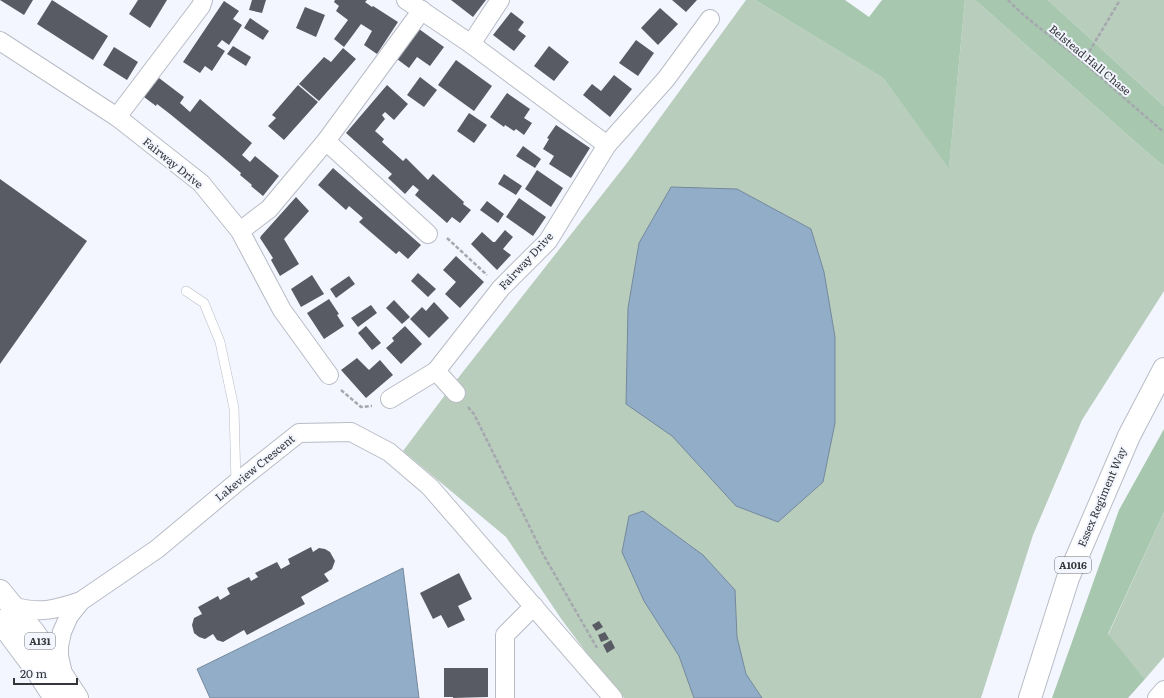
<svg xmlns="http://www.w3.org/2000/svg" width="1164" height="698" font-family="Literata,serif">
<rect width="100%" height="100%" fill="#f3f6fe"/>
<g fill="#b8cdbc">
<polygon points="746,0 755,0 883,78 949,167 965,0 975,0 1149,154 1164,166 1164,291 1082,420 1033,535 981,698 624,698 601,672 562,620 506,537 403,451 451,387 627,163"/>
<polygon points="1048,0 1164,0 1164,106"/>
<polygon points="1164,512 1164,657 1145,679 1108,635"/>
</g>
<g fill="#a7c7ae">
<polygon points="755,0 845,0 869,17 882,0 965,0 949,168 883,78"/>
<polygon points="975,0 1048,0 1164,106 1164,166 1149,154"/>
<polygon points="1164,429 1164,512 1108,634 1145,679 1128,698 1052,698 1119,510"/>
</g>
<g fill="#91adc8" stroke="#75899d">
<polygon points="671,187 737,189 811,229 824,272 835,337 835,423 823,482 778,522 736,506 672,436 626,404 628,308 639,243"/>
<polygon points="643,511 703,555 735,590 737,637 746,674 762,698 694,698 679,656 644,601 622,552 629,516"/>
<polygon points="403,568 419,698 210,698 197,669"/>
</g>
<g fill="#585b63">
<polygon points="0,0 33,0 24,15"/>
<polygon points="52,0 108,36 93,60 37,24"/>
<polygon points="138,0 167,0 150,28 129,14"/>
<polygon points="252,0 266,0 262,13 249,10"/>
<polygon points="335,0 367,0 365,2 372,7 373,6 398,22 377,54 364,45 372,31 361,24 344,47 334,39 348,20 336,11 339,6 334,2"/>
<polygon points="451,0 486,0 473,17"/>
<polygon points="672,0 697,0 686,12"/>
<polygon points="224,1 239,11 233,19 242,25 229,45 222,40 217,46 225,51 212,71 205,66 200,73 183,62"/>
<polygon points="305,7 325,15 316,37 296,28"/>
<polygon points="660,8 678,24 658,45 641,28"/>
<polygon points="511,12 524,22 518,30 526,36 514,51 493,35"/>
<polygon points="250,18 269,31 263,40 244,28"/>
<polygon points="419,29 444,47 430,66 417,57 409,68 397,59"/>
<polygon points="636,40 654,53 638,76 619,63"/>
<polygon points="233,46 251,57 246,66 227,54"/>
<polygon points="549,46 569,62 554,81 534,66"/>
<polygon points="114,47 138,62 127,80 103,65"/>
<polygon points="343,48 356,59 319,101 299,84 324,57 331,62"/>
<polygon points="456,60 492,86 474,111 438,85"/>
<polygon points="614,75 632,89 610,117 583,95 592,84 601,91"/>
<polygon points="420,77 437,90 424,107 407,95"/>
<polygon points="159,78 184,97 180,103 190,112 200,99 252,143 242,155 250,162 255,156 279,176 263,196 251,186 252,185 240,175 241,173 220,155 170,114 157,104 156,106 144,97"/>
<polygon points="298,85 318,102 284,140 268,126 276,118 272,115"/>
<polygon points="387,85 408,104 394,120 385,112 382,115 385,119 375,131 384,139 382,142 403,161 406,158 428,180 433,174 464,202 463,204 471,210 460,223 452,217 447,223 415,195 419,190 413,185 405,194 388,178 392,174 346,133"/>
<polygon points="507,93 530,109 524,118 532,123 524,135 516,129 514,131 505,125 504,127 490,117"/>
<polygon points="469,113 487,125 474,143 457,131"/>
<polygon points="556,125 590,148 571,178 549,164 554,156 543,149 549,139 547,138"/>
<polygon points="523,146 541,159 535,168 516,156"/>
<polygon points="333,168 421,245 408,259 399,251 396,254 359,222 363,218 349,206 346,210 318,185"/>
<polygon points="537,170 563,188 551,207 525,189"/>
<polygon points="504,174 522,186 516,195 498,184"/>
<polygon points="0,179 87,241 0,364"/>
<polygon points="296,197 309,211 284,239 299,264 280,276 271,260 273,258 260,238 261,236"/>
<polygon points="519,198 546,217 533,236 506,217"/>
<polygon points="487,201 504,214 498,223 480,210"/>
<polygon points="505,230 513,237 503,249 511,255 497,270 471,244 482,232 493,242 495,242"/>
<polygon points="456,256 484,282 460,308 445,294 456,282 443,270"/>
<polygon points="418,273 436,289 428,297 411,281"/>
<polygon points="312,275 324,294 301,307 291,289"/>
<polygon points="349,276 355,284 336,298 330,289"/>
<polygon points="329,299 339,314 337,315 344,326 324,339 307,313"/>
<polygon points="394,300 410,317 402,324 386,308"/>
<polygon points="434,302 449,318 429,338 410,319 422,307 426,311"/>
<polygon points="371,305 377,313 358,327 351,318"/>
<polygon points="366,326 381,343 372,350 358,333"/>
<polygon points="405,326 422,344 401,364 386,348 394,341 392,338"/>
<polygon points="357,358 369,370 380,360 393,375 366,398 341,370"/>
<polygon points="311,547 313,552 319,548 325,549 330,552 335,561 332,569 324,574 329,581 301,597 305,604 247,635 244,630 223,642 217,640 213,634 205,639 199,637 194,633 192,625 194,618 202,614 198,607 218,596 220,600 230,594 227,588 249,577 251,581 258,577 255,573 277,562 281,569 290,564 288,559"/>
<polygon points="459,573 472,599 458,606 465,620 448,628 441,615 433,619 420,593"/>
<polygon points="599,621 603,627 596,631 592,625"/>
<polygon points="605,632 609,639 601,642 598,635"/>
<polygon points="611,640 615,648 607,653 603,645"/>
<polygon points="444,668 488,668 488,697 453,698 453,697 444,697"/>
</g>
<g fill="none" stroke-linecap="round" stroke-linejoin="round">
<defs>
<polyline id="service" points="186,291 204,303 220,342 234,408 236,483"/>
<g id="minor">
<polyline points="406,0 471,44 607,145"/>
<polyline points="0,41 117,117 201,183 240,231 282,310 329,375"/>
<polyline points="471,44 500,0"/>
<polyline points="117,117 201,6 203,0"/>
<polyline points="326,141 428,234"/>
<polyline points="240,231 269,209 326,141 422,10"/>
<polyline points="436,371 456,393"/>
<polyline points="390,399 436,371 501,288 548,241 607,145 666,79 710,19"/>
<path d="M12 606C40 614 54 610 81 601"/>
<polyline points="63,674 59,656 59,646 62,632 69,616 81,601 157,549 236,483 299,433 351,432 389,452 430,487 613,698"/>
<polyline points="505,698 505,635 534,606"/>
<polyline points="1157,698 1164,690"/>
</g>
<polyline id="primary" points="1030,698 1068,578 1129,436 1164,369"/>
<g id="trunk">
<polyline points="0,591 35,634 77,698"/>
<polyline points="0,621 38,672 55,698"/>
</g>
</defs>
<use href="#service" stroke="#b8bcc5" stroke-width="10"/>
<use href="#minor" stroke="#b8bcc5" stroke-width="20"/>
<use href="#primary" stroke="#b8bcc5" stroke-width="24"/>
<use href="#trunk" stroke="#b8bcc5" stroke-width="24"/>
<g stroke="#a5a8ae" stroke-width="2.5" stroke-dasharray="4 2" stroke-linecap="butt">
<path d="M1008 0C1030 23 1058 41 1083 62 1110 85 1136 109 1164 132"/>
<polyline points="1083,62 1120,0"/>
<polyline points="447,238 487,275"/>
<polyline points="341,390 361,407 372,406"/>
<polyline points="468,407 474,414 543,554 597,648"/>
</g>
<use href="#service" stroke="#fff" stroke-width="9"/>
<use href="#minor" stroke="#fff" stroke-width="18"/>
<use href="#primary" stroke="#fff" stroke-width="22"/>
<use href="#trunk" stroke="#fff" stroke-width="22"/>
</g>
<g text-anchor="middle" stroke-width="4" stroke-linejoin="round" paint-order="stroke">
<g fill="#f3f6fe" stroke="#6d7074" stroke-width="1">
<rect x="1055" y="557" width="36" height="16" rx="3"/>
<rect x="25" y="633" width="30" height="16" rx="3"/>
</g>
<g font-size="10" font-weight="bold" fill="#343639">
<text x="1073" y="569">A1016</text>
<text x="40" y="645">A131</text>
</g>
<g font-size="11" fill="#343639" stroke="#f3f6fe">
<text transform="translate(1090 60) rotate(40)" y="4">Belstead Hall Chase</text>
<text transform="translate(173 163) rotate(39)" y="4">Fairway Drive</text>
<text transform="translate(526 261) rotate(-47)" y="4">Fairway Drive</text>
<text transform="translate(255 468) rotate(-39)" y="4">Lakeview Crescent</text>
<text transform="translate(1102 497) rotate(-67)" y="4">Essex Regiment Way</text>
</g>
</g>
<path d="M14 678v6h63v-6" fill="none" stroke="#343639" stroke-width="2"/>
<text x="20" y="678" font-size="12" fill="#343639" stroke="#f3f6fe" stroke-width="3" paint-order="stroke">20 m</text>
</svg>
